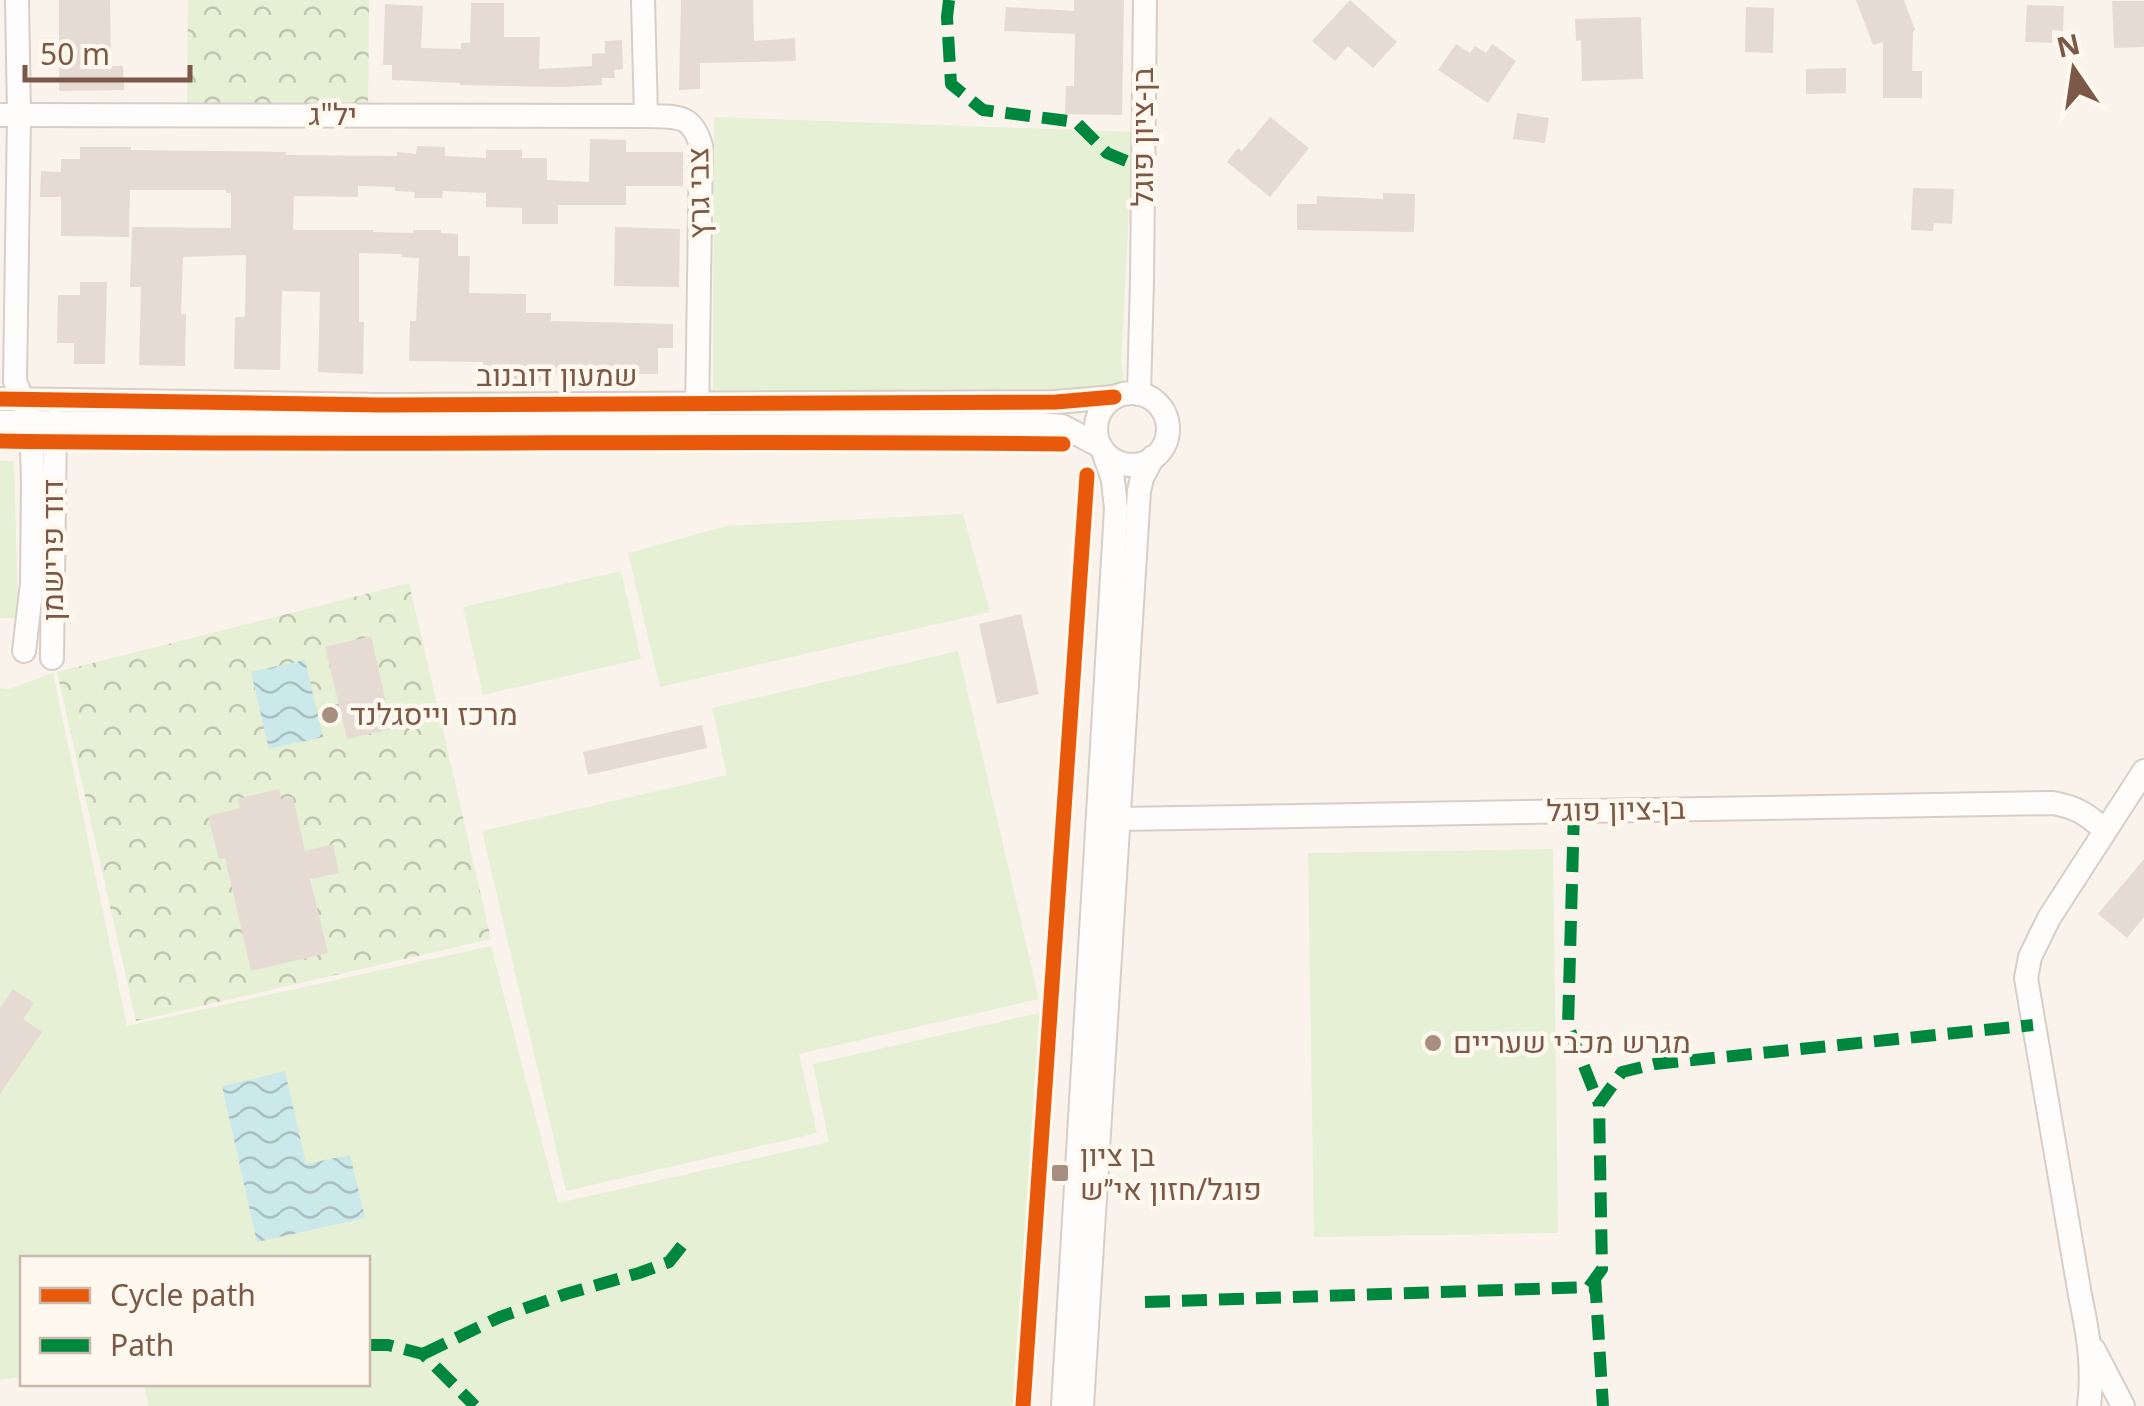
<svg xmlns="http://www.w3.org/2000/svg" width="2144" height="1406" font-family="'Noto Sans',Heebo,sans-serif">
<defs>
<pattern id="park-crowns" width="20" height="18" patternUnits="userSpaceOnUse" patternTransform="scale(2.5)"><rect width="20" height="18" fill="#e5f0d5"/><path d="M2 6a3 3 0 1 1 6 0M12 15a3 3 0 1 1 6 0" fill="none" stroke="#bfc5af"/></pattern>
<pattern id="water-waves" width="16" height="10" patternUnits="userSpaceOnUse" patternTransform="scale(2.5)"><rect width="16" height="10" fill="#cbe9eb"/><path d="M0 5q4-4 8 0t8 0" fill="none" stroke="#aac0c0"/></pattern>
</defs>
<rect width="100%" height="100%" fill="#f9f3ec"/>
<g fill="#e5f0d5">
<polygon points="714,117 1133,132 1121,363 1125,385 1106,397 713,395"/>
<polygon points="0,461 14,461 18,618 0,618"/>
<polygon points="963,514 990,612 660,687 628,553 727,526"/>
<polygon points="621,571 641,659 483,695 463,607"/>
<polygon points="958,651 1039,999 799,1054 817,1133 566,1191 482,831 727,775 712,708"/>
<polygon points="53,673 127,1026 491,946 558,1203 829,1142 813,1064 1048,1011 1027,1406 149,1406 144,1384 368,1384 368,1258 22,1258 22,1377 0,1380 0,688 9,689"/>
<polygon points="1553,849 1558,1233 1314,1237 1308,853"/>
</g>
<g fill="url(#park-crowns)">
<polygon points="188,0 369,0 368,108 187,107"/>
<polygon points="409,583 491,939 136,1021 57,672"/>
</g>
<g fill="url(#water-waves)">
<polygon points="305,660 323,737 269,749 251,672"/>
<polygon points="285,1071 306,1164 350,1155 365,1218 257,1242 222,1086"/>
</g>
<g fill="#e6dbd3">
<polygon points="59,0 110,0 111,66 123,66 124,90 59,91"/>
<polygon points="681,0 753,0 754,41 795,38 796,61 700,63 700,89 679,90"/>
<polygon points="1074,0 1124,0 1122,115 1065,114 1066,86 1074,86 1075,34 1004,31 1006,7 1074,11"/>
<polygon points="1350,0 1397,42 1373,68 1348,46 1335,61 1312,41"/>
<polygon points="1856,0 1904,0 1915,30 1913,31 1912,71 1922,71 1922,98 1883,98 1883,42 1873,45"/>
<polygon points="2112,1 2144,1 2144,47 2114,48"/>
<polygon points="471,3 504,3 504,37 540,37 539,69 592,66 592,54 605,53 605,41 622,40 623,69 614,70 615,78 602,78 602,85 563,87 460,85 460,83 392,80 392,65 383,65 385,4 423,6 421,48 461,49 461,43 470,43"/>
<polygon points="2027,5 2064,6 2063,31 2052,30 2052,43 2025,42"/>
<polygon points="1746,7 1774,8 1773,53 1745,52"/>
<polygon points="1641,17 1643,79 1582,81 1581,40 1576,41 1575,19"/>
<polygon points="1456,44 1470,53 1475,46 1486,53 1492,44 1516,61 1488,103 1438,70"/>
<polygon points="1846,68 1846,93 1806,94 1806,69"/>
<polygon points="1517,113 1549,118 1545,143 1513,139"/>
<polygon points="1270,117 1309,148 1270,197 1227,162 1238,148 1242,151"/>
<polygon points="590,139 626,140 626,152 683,152 683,186 626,186 626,205 558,205 558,224 522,224 522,208 486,207 486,193 443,191 442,198 414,198 415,192 395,191 395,187 358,186 358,197 294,196 293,230 373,230 373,232 413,233 413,230 441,230 441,233 458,234 458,256 470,256 469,293 526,294 526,313 551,313 551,321 673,324 673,348 658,348 658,374 550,373 549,382 483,380 483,362 409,361 410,321 416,321 419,258 401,257 402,254 359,253 359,322 364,322 363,374 318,372 320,292 282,291 280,370 234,369 235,317 245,317 246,255 183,257 181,314 186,314 185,366 139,365 141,287 130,287 132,227 231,228 231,193 226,193 226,190 130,190 129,237 61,236 61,197 40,197 41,171 61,172 61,159 80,159 80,147 131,147 131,150 286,152 286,155 397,156 397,152 416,154 417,146 445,147 445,156 486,158 486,150 522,150 522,158 547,158 547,180 589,182"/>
<polygon points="1913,188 1954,189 1952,224 1934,223 1933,231 1911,230"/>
<polygon points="1383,193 1415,194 1414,232 1297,230 1297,204 1317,204 1317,196 1383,199"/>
<polygon points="615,227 680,229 679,287 614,286"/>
<polygon points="80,282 107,282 105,364 74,364 74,343 57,343 58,295 80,295"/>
<polygon points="1021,614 1039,694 997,704 979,624"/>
<polygon points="371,636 392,729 347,739 325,647"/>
<polygon points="702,725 707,748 588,775 583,752"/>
<polygon points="279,789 281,799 293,797 305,851 333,844 339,873 310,879 328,953 251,971 225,858 219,859 208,816 240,808 237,799"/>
<polygon points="2144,859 2144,917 2127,938 2098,914"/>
<polygon points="13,989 34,1003 23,1019 42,1032 0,1094 0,1008"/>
</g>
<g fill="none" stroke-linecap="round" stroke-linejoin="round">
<defs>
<g id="minor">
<polyline points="17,0 19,115 15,381 31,422 33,481 32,583 24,651"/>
<path d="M643 0 646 116C676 117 692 113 701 146L697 418"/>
<polyline points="0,115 646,116"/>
<circle cx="1132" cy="429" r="36"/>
<polyline points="1139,394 1142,280 1145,0"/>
<polyline points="0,399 380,405 1056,402 1114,397"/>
<polyline points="0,422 697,426 1039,424 1062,426 1100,446"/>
<polyline points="52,658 55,421"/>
<path d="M1119 819 2053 803C2076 807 2089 815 2105 831"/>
<polyline points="2094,1350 2123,1406"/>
<polyline points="1063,1406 1116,509 1113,480 1103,451"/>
<polyline points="1082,1406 1139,491 1142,478 1153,457"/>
<path d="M2089 1406C2094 1367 2088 1333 2080 1295L2026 978 2030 957 2049 918 2144 771"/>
</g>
</defs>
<use href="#minor" stroke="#d8cec8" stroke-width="26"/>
<use href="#minor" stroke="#fefdfc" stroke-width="22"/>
<g stroke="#00873e" stroke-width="12" stroke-dasharray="25 12" stroke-linecap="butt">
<polyline points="949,0 947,17 951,84 983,110 1076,122 1107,153 1143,168"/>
<polyline points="1574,810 1568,1026 1599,1104"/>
<polyline points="1595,1278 1603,1406"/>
<polyline points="1145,1302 1589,1287 1602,1269 1599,1104 1622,1072 1655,1064 2033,1025"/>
<polyline points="368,1345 388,1345 423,1354 475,1406"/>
<polyline points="423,1354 500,1317 566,1294 639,1273 669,1262 685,1242"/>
</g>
<defs>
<g id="cycleway">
<polyline points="0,399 380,405 1056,402 1114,397"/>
<path d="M0 441C354 447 709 439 1063 444"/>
<polyline points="1023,1406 1087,475"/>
</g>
</defs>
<use href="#cycleway" stroke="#fff8ee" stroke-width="21"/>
<use href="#cycleway" stroke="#e8590c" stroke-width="15"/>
</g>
<g fill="#a78e81" stroke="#fff8ee" stroke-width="4">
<circle cx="330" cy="715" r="10"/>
<circle cx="1433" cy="1043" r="10"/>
<rect x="1050" y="1163" width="20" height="20" rx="5"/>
</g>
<g text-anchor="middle" stroke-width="9" stroke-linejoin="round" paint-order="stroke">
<g font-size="30" fill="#7b5847" stroke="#fff8ee">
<text x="333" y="125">יל"ג</text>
<text transform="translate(1143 137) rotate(-90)" y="10">בן-ציון פוגל</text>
<text transform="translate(699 193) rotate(-91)" y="10">צבי גרץ</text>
<text x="557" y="386">שמעון דובנוב</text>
<text transform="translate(53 550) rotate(-90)" y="10">דוד פרישמן</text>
<text transform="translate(1616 810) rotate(-1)" y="10">בן-ציון פוגל</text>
</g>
<g font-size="30" fill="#7b5847" stroke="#fff8ee" text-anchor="start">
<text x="350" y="725">מרכז וייסגלנד</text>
<text x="1453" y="1053">מגרש מכבי שעריים</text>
<text x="1080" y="1166">בן ציון<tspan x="1080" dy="34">פוגל/חזון אי״ש</tspan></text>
</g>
</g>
<rect x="20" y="1256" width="350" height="130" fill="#fff8ee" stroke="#cab8ab" stroke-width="2.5"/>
<rect x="40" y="1288" width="50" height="15" fill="#e8590c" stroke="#cab8ab" stroke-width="2.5"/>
<text x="110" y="1306" font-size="30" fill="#7b5847">Cycle path</text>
<rect x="40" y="1338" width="50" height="15" fill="#00873e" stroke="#cab8ab" stroke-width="2.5"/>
<text x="110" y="1356" font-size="30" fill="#7b5847">Path</text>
<g transform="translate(2074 70) rotate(347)" stroke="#fff8ee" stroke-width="8" paint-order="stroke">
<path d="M0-8L18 38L0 25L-18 38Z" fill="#7b5847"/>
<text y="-15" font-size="28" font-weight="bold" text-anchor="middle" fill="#7b5847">N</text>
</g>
<path d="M25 65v15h165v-15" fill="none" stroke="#7b5847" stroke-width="5"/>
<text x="40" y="65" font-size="30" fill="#7b5847" stroke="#fff8ee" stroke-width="8" paint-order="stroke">50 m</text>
</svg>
